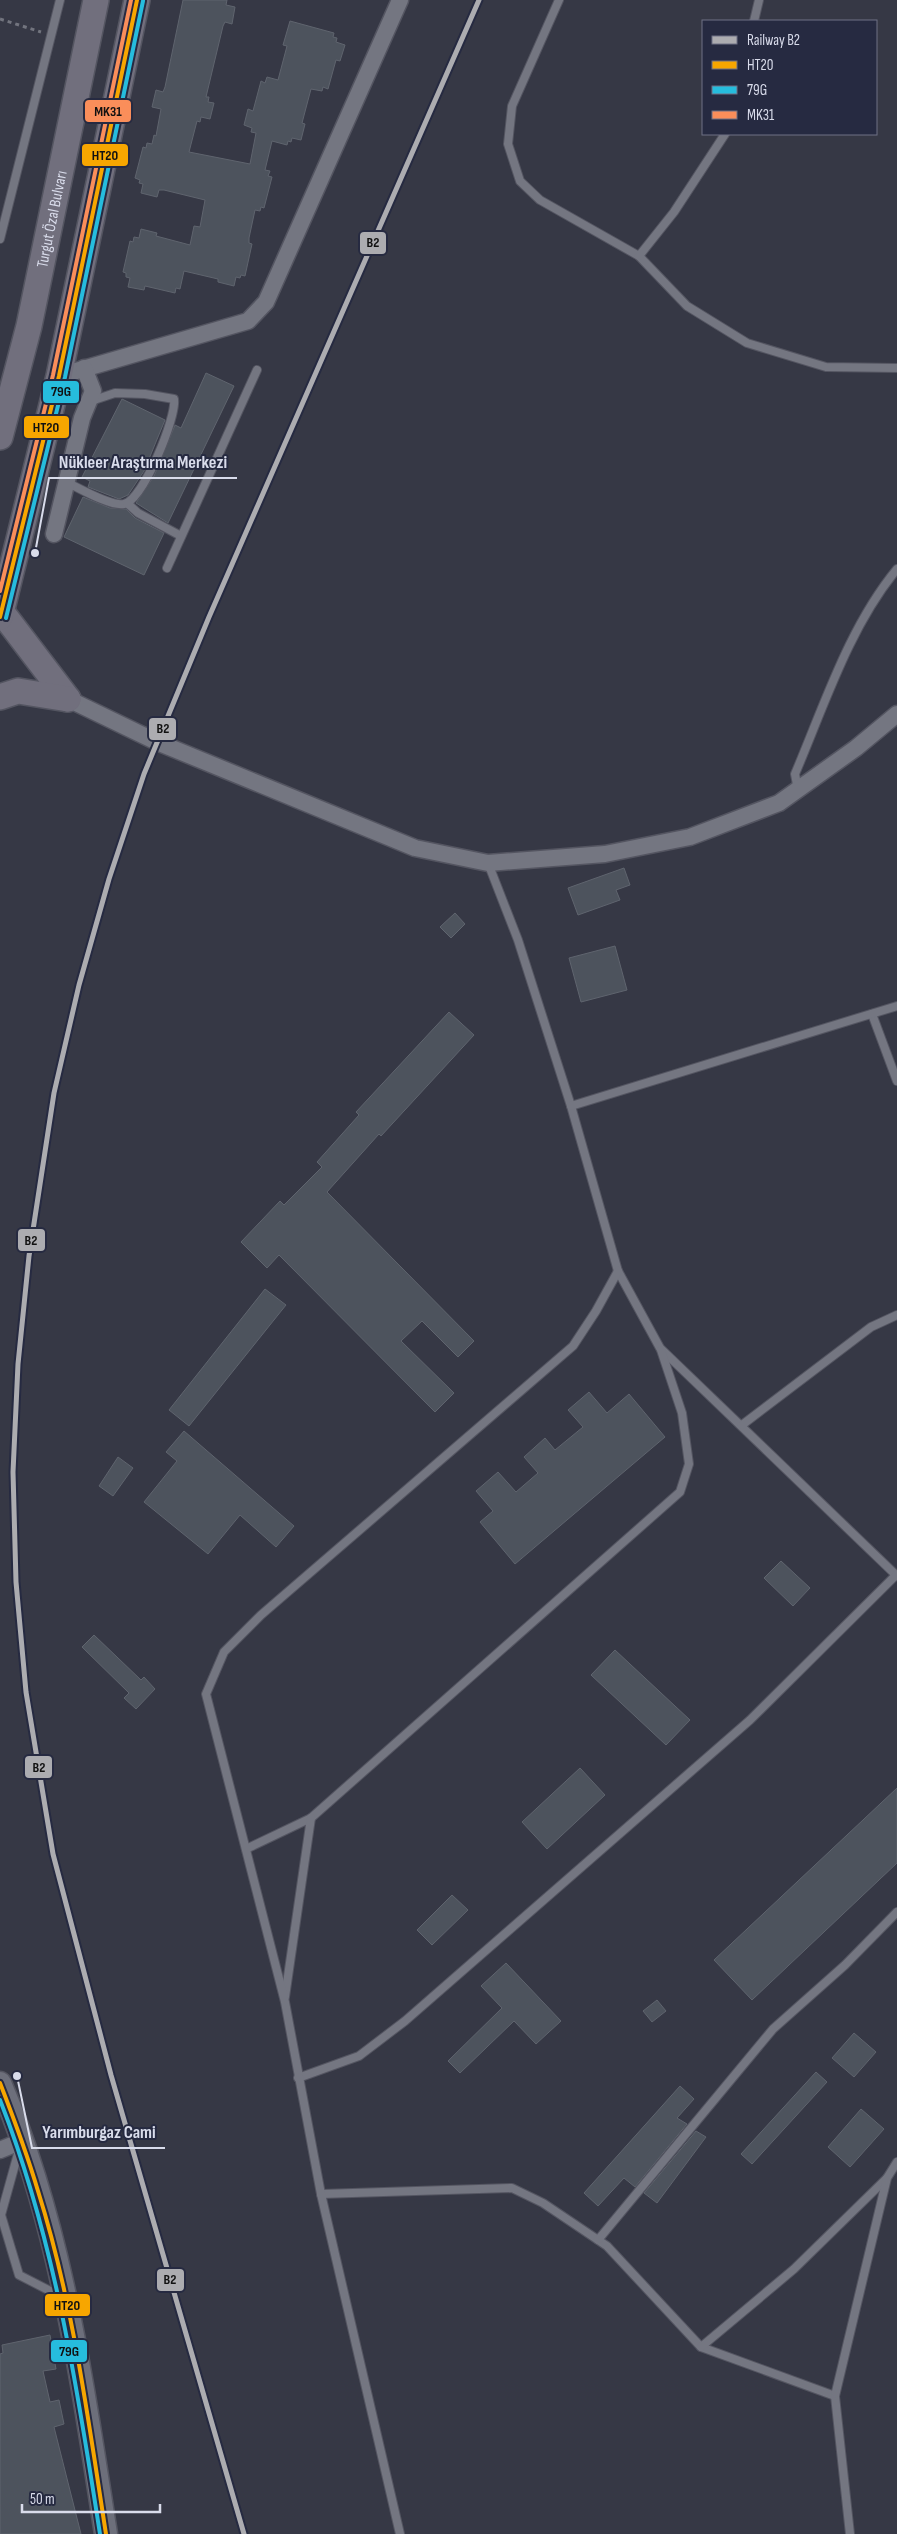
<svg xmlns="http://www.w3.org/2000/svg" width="897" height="2534" font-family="'Sofia Sans Condensed',sans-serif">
<rect width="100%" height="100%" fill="#363845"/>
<g fill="#4d535d" stroke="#5f646e">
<polygon points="183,0 227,0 226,5 235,7 232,24 225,22 223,26 206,97 209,97 208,102 214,103 210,119 201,117 200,122 197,121 189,152 250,164 256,133 251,132 252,128 244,125 248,109 253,111 261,81 265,83 267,77 278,80 287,46 283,45 290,21 334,33 333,37 337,38 336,42 345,45 340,61 336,60 328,89 323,87 322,91 311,89 302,123 305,124 301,140 292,138 291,142 288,141 287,145 272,141 265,170 270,171 268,176 272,177 264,208 261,207 260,211 255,210 249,238 249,243 252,244 245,276 241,275 240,278 236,277 234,286 218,282 218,279 184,271 180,289 176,288 175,293 145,286 144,290 128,287 130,278 126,277 126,273 123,272 130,241 133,242 134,237 139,238 141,229 157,233 156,236 190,245 194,226 200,227 205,200 164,190 159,190 157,197 141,193 143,184 139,183 140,180 135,178 143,147 146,148 147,143 152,144 154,135 156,136 161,109 152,107 156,90 163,92 165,87"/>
<polygon points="206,373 234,386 168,523 136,503 154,476 175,425 181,428"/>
<polygon points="122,399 165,420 144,471 128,495 119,499 88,487 90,481 82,477"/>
<polygon points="83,497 110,508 126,509 135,518 164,533 144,575 64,537"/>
<polygon points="624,868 630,885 616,890 620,900 578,915 568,888"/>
<polygon points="455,913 465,924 451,938 440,927"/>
<polygon points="615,946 627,990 581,1002 569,958"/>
<polygon points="449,1012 474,1035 381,1136 379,1134 327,1192 474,1341 458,1357 422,1321 401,1341 454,1393 435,1412 279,1255 267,1268 241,1242 280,1201 284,1205 322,1167 317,1162 359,1115 356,1112"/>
<polygon points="265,1289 286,1305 189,1426 169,1410"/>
<polygon points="589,1392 607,1413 629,1394 665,1437 515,1564 480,1522 493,1511 476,1491 498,1472 516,1492 538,1473 524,1457 545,1438 555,1450 583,1427 568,1410"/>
<polygon points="184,1431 294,1526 276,1547 240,1515 208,1554 144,1502 177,1461 166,1452"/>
<polygon points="118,1457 133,1468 113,1496 99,1486"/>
<polygon points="781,1561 810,1588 793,1606 764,1578"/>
<polygon points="94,1635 141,1680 144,1677 155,1689 136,1709 124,1698 129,1693 82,1647"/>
<polygon points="615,1650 690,1720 666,1745 591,1675"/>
<polygon points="580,1768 605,1795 547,1849 522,1822"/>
<polygon points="897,1788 897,1863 752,2000 714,1960"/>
<polygon points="452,1895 468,1910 432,1945 417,1930"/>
<polygon points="506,1963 561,2021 536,2044 514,2021 460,2073 448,2061 502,2008 481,1986"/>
<polygon points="657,2000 666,2011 652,2022 643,2011"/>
<polygon points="854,2033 876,2052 854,2077 832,2058"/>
<polygon points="816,2072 827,2082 752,2164 741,2154"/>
<polygon points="680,2086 694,2099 677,2118 687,2124 635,2187 624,2178 598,2206 584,2193"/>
<polygon points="861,2109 884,2129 850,2167 828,2147"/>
<polygon points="696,2131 706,2137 657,2203 644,2193"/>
<polygon points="50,2335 56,2369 43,2371 50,2402 59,2400 64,2424 54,2427 81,2534 0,2534 0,2354 3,2353 2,2345"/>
</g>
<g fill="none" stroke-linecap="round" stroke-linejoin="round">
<defs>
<g id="lane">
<polyline points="559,0 512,106 508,144 520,181 540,200 639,256 687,306 747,343 826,367 897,368"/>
<polyline points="754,21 759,0"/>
<polyline points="0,239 60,0"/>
<polyline points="639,256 674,212 725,134"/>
<path d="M66 482C79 488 111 507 124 504 143 500 177 417 174 399L145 394 115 393 91 401"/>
<polyline points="127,503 138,513 181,536"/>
<polyline points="167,568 257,370"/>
<path d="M798 790 795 774C824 706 849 627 897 569"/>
<polyline points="488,863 518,940 571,1106 618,1271 660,1348 897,1576"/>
<polyline points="872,1014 897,1081"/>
<polyline points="571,1106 897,1006"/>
<polyline points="742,1425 871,1327 897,1315"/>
<polyline points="246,1849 311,1818 680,1492 689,1464 682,1413 661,1350"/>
<polyline points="285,1997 311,1818"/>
<polyline points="298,2078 359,2056 405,2021 750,1720 896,1575"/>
<polyline points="19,2150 1,2215 19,2275 60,2296"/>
<polyline points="321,2194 512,2188 543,2203 607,2246 701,2347 835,2396"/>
<polyline points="598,2240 773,2029 845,1965 897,1912"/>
<polyline points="701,2347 794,2269 886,2179"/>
<polyline points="400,2534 321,2194 285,2002 206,1694 224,1652 261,1615 573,1346 596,1311 618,1271"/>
<polyline points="850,2534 835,2396 887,2178 897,2162"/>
</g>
<g id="street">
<polyline points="59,376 248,321 266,302 400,0"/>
<polyline points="54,534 82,418 93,391 84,368"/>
<polyline points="68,699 157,742 415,848 488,863 605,854 690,837 779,803 856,748 897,714"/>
<polyline points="0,2150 22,2141"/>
</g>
<path id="secondary" d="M0 2083C61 2225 82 2382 106 2534"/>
<g id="primary">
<path id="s1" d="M0 437 29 326 96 0"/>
<polyline points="1,611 68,699"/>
<polyline points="0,617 59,376 137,0"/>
<polyline points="0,697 18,691 68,699"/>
</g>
</defs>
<use href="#lane" stroke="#545561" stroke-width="10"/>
<use href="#street" stroke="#545561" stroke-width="19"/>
<use href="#secondary" stroke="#545561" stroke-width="25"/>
<use href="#primary" stroke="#545561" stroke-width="28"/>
<polyline stroke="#72747e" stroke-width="3" stroke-dasharray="4 4" stroke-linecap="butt" points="0,19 41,32"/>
<use href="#lane" stroke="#747681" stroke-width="8"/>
<use href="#street" stroke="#747681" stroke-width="16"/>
<use href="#secondary" stroke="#6d6f7b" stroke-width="22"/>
<use href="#primary" stroke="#716f7d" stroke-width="25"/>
<defs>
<g id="bus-1">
<polyline points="0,617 59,376 137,0"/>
<path d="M0 2083C14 2119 27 2154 38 2191 73 2302 88 2419 106 2534"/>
</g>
<g id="bus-2">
<polyline points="6,618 65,377 143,1"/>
<path d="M0 2100C55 2240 77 2387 100 2534"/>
</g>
<polyline id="bus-3" points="0,591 53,375 131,0"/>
</defs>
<use href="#bus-1" stroke="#262a41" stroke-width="8"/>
<use href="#bus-2" stroke="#262a41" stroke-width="8"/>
<use href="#bus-3" stroke="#262a41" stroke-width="8"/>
<use href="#bus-1" stroke="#f7a600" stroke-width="4"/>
<use href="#bus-2" stroke="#26bcdd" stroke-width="4"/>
<use href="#bus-3" stroke="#fa8e5a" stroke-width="4"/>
<defs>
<polyline id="rail-1" points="244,2534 111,2075 53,1854 26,1692 16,1582 13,1472 18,1364 29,1256 54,1093 79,985 109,879 144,774 209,617 479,0"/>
</defs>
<use href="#rail-1" stroke="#262a41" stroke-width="9"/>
<use href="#rail-1" stroke="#acacb0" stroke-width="5"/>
</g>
<g text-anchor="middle" stroke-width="4" stroke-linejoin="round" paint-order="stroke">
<g font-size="16" fill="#d9dceb" stroke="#262a41">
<text dy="6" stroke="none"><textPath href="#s1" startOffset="224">Turgut Özal Bulvarı</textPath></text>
</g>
</g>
<path fill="none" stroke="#d9dceb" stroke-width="2" d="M35 553L49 478H237M17 2076L32 2148H165"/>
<g fill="#d9dceb" stroke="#262a41" stroke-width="2">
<circle cx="35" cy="553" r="5"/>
<circle cx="17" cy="2076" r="5"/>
</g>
<g font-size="18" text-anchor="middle" font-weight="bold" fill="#d9dceb" stroke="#262a41" stroke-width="4" stroke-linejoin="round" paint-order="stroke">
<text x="143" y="468">Nükleer Araştırma Merkezi</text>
<text x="99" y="2138">Yarımburgaz Cami</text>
</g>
<g stroke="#262a41" stroke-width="2">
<rect x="84" y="99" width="48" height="24" rx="5" fill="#fa8e5a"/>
<rect x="81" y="143" width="48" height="24" rx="5" fill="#f7a600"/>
<rect x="359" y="231" width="28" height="24" rx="5" fill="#acacb0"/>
<rect x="42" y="380" width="38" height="24" rx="5" fill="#26bcdd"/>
<rect x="23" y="415" width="47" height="24" rx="5" fill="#f7a600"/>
<rect x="148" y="717" width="29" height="24" rx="5" fill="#acacb0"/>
<rect x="17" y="1228" width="29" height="24" rx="5" fill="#acacb0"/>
<rect x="24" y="1755" width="29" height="24" rx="5" fill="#acacb0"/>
<rect x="156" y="2268" width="29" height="24" rx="5" fill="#acacb0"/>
<rect x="44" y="2293" width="47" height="24" rx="5" fill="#f7a600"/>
<rect x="50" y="2339" width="38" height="24" rx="5" fill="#26bcdd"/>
</g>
<g font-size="14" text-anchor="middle" font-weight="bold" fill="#111">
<text x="108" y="116">MK31</text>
<text x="105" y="160">HT20</text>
<text x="373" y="247">B2</text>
<text x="61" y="396">79G</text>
<text x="46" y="432">HT20</text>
<text x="163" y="733">B2</text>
<text x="31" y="1245">B2</text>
<text x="39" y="1772">B2</text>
<text x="170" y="2284">B2</text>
<text x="67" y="2310">HT20</text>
<text x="69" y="2356">79G</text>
</g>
<rect x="702" y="20" width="175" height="115" fill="#262a41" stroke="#6e7185"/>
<rect x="712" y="36" width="25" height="8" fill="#acacb0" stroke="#6e7185"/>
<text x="747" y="45" font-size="15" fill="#d9dceb">Railway B2</text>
<rect x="712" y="61" width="25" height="8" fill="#f7a600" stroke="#6e7185"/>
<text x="747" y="70" font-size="15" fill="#d9dceb">HT20</text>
<rect x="712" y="86" width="25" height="8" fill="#26bcdd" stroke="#6e7185"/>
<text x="747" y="95" font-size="15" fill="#d9dceb">79G</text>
<rect x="712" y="111" width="25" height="8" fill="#fa8e5a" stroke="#6e7185"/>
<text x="747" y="120" font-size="15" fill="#d9dceb">MK31</text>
<path d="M22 2504v8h138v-8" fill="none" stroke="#d9dceb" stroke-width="2.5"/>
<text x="30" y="2504" font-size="15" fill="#d9dceb" stroke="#262a41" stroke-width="4" paint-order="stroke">50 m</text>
</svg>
